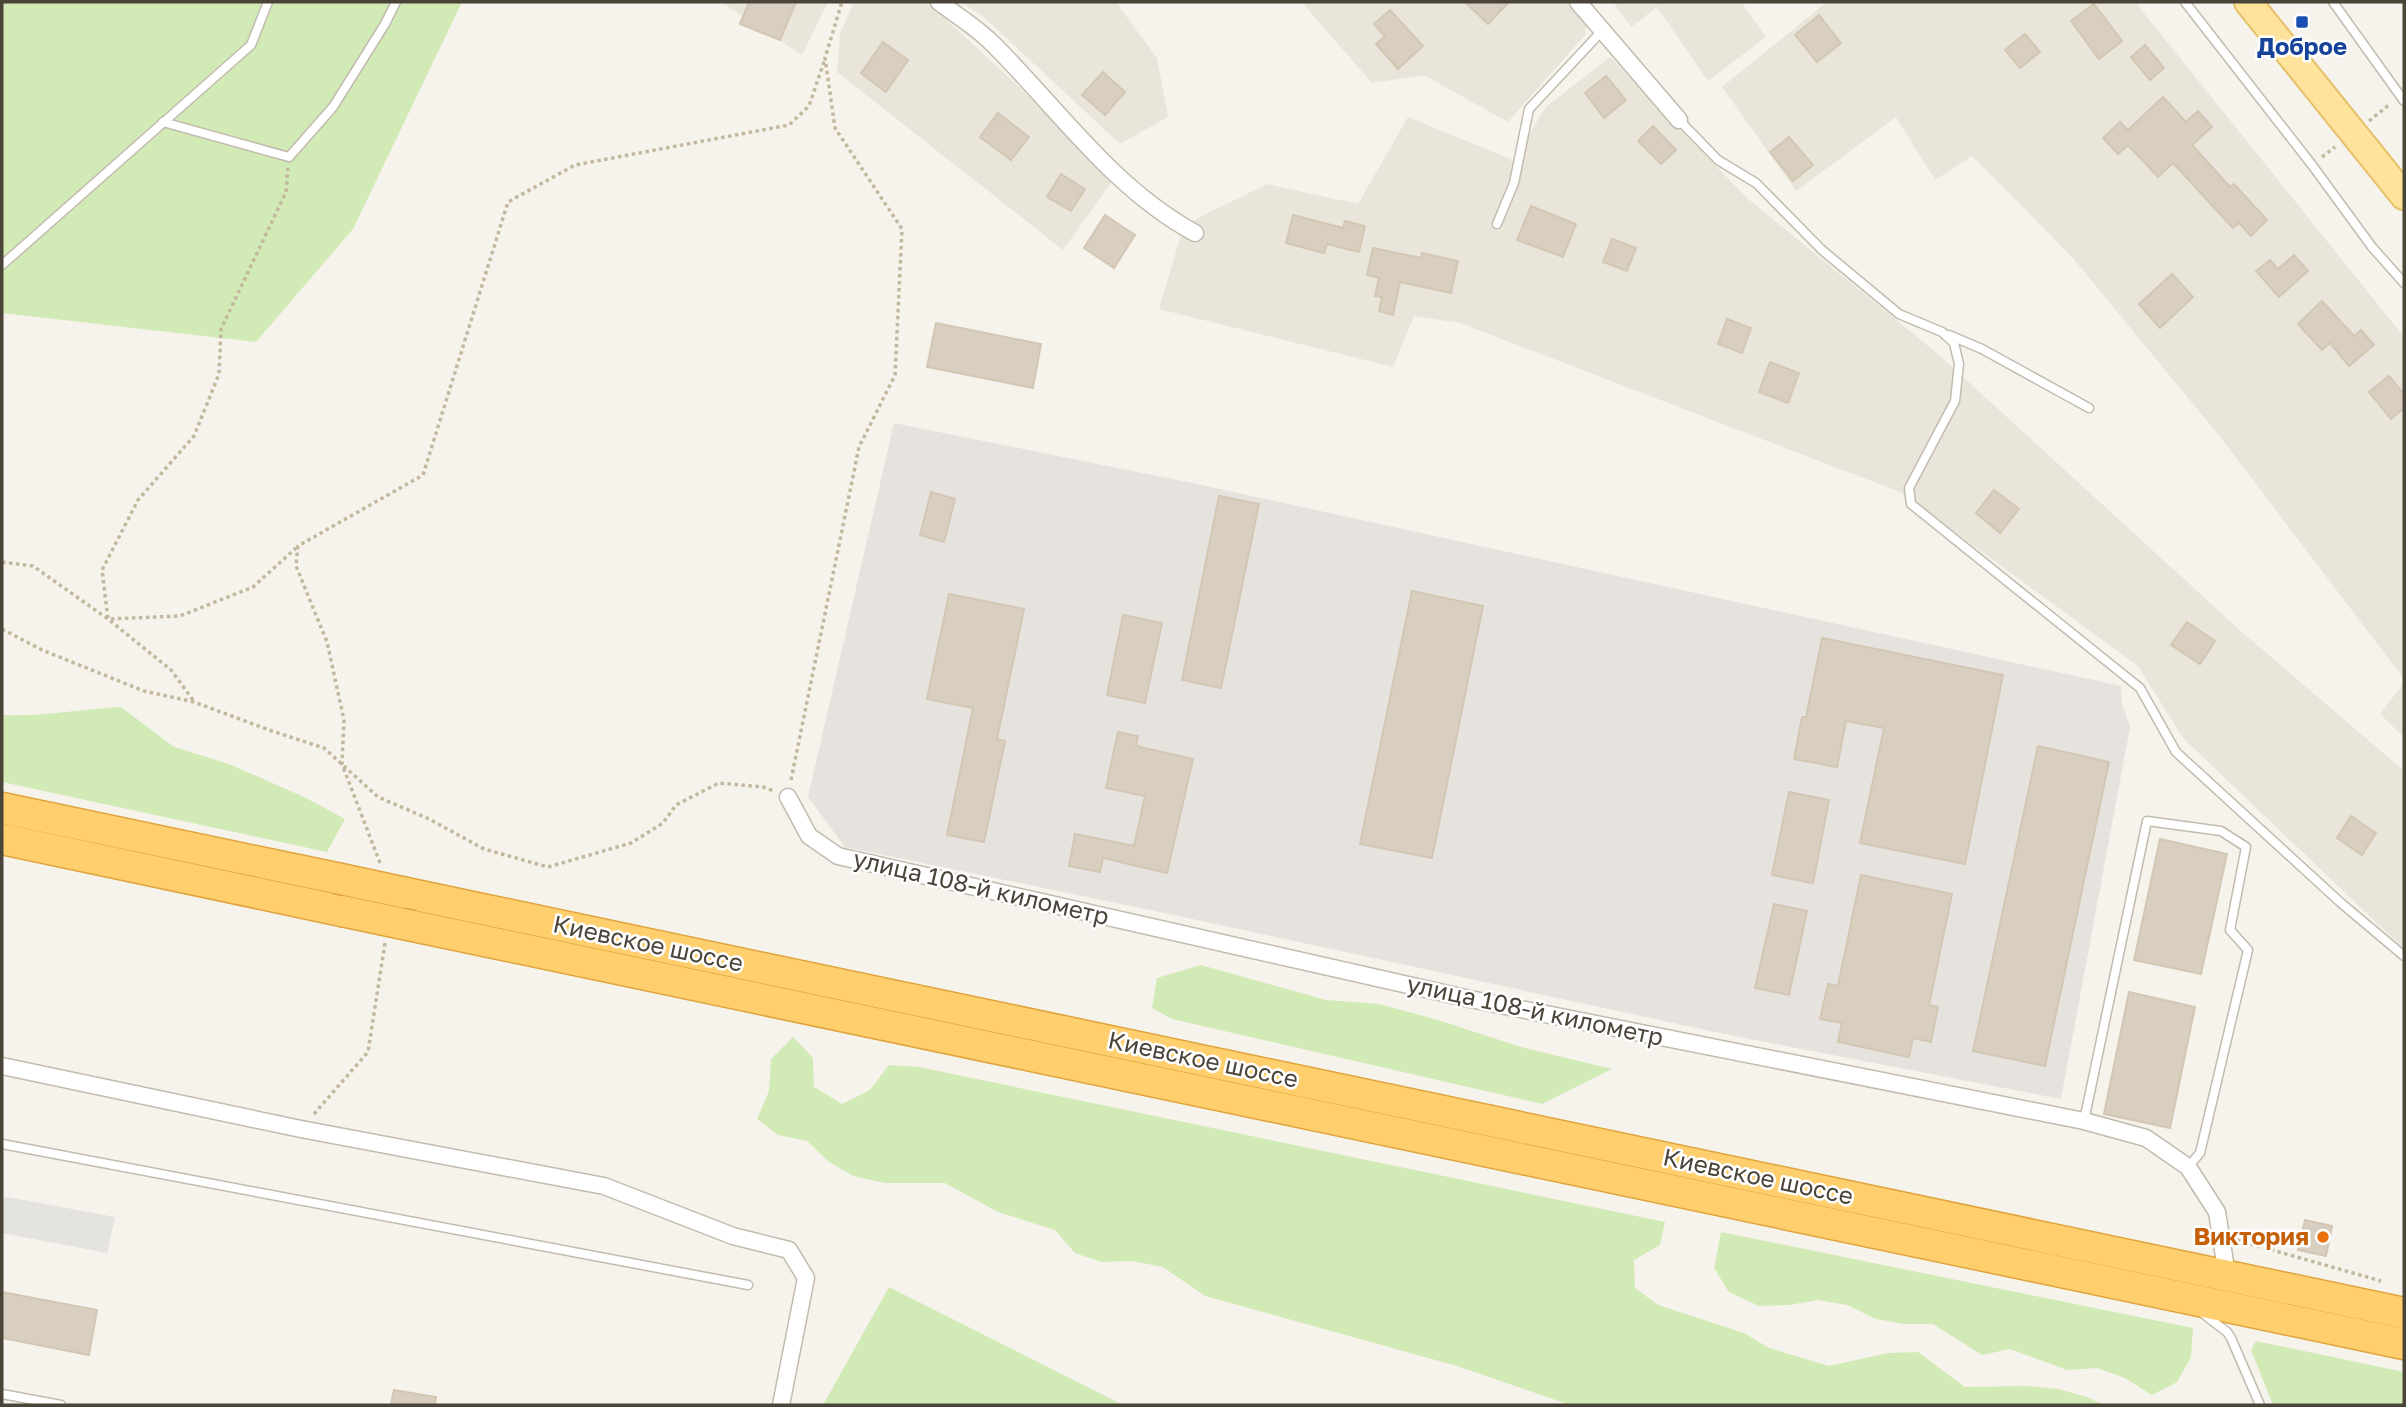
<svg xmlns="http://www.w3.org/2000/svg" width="2406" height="1407" font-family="'Golos Text',sans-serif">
<rect width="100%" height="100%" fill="#f6f3ec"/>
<g fill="#eae5da">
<polygon points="721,2 828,2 802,55"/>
<polygon points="854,2 927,2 1116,176 1063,250 837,72 840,34"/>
<polygon points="961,2 1116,2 1157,58 1168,117 1120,144 985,18"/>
<polygon points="1309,2 1574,2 1587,17 1585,35 1508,122 1424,75 1372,83 1304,5"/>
<polygon points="1613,2 1741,2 1766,37 1708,81 1657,7 1631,27"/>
<polygon points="1827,2 2135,2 2404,337 2404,679 2221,438 2072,257 1972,156 1935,180 1896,117 1796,191 1722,87"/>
<polygon points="1610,57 1747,198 1939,355 2243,633 2404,771 2404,949 2183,738 2138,666 1900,492 1460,323 1414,316 1393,367 1159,309 1184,225 1267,184 1358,204 1408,117 1513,160 1546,107"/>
<polygon points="2404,683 2404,737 2380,714"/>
</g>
<polygon fill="#e6e2dd" points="894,423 1197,484 2121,686 2122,704 2130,727 2061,1099 1729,1035 1174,915 845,847 808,797"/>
<g fill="#d2eab5">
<polygon points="2,2 462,2 353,229 256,342 2,313"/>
<path d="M121 707 174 747 229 764 304 797 345 819 327 852 2 782V715C41 717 81 709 121 707Z"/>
<polygon points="1201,965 1326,1000 1379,1004 1438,1020 1521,1047 1612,1069 1542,1104 1172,1019 1152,1008 1157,978"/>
<polygon points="793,1037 813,1058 814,1087 842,1104 870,1090 889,1065 919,1067 1665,1222 1660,1245 1634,1260 1635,1288 1658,1305 1744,1333 1769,1348 1829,1366 1888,1353 1918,1352 1965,1387 2027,1386 2058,1389 2087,1397 2103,1405 1570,1405 1457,1366 1205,1296 1163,1267 1132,1261 1101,1262 1075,1253 1055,1230 998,1212 945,1183 885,1183 853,1176 829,1162 807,1141 778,1135 757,1119 769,1091 771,1059"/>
<polygon points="1721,1232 2193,1328 2191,1357 2177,1382 2152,1395 2125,1378 2097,1368 2067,1370 2010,1349 1982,1355 1933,1324 1905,1324 1876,1319 1847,1305 1818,1300 1789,1305 1759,1306 1729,1292 1714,1268"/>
<polygon points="889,1287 1121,1404 1124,1405 823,1405"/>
<polygon points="2256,1341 2404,1372 2404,1405 2273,1405 2251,1350"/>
</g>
<polygon fill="#e5e3e0" points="2,1196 115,1217 107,1253 2,1233"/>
<g fill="#d8cfc1" stroke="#d3c7b4" stroke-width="2">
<polygon points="749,2 796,2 780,40 740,24"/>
<polygon points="1465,2 1509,2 1488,24"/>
<polygon points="2094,4 2122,41 2099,59 2071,21"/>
<polygon points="1390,10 1423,46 1398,69 1376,44 1385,36 1374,24"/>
<polygon points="1819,15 1841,43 1817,62 1795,35"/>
<polygon points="2025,34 2040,52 2020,68 2005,50"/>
<polygon points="883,42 908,60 886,92 861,73"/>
<polygon points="2145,45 2164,68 2150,80 2131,57"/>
<polygon points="1103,72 1125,92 1105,115 1082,95"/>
<polygon points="1606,76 1626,100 1604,118 1585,93"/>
<polygon points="2163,97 2186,122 2198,111 2212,127 2192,145 2230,187 2234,184 2267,220 2251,236 2239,223 2233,228 2173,163 2158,177 2128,145 2118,154 2103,138 2120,122 2128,130"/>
<polygon points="998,113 1029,137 1011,160 980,137"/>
<polygon points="1653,126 1676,150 1661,164 1638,141"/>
<polygon points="1789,137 1813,165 1793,181 1770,152"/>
<polygon points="1061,174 1085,189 1071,211 1047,197"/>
<polygon points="1531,206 1576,224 1563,257 1517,240"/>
<polygon points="1105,215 1135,235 1114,268 1084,248"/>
<polygon points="1293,215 1343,228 1345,221 1365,226 1359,252 1327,244 1324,253 1286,243"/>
<polygon points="1612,239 1636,248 1627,271 1603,262"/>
<polygon points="1373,248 1421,258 1422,253 1458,261 1451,293 1400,282 1393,315 1379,311 1382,297 1375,296 1379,278 1367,275"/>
<polygon points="2294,255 2308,271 2279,297 2256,271 2270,260 2278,269"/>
<polygon points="2172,274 2193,297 2160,328 2139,304"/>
<polygon points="2322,301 2354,336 2361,330 2374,345 2349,366 2330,343 2322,350 2298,324"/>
<polygon points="1727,319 1751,328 1742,353 1718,344"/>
<polygon points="936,323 1041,344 1033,388 927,367"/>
<polygon points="1770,362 1799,373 1788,403 1759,392"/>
<polygon points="2389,376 2404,394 2404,408 2391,419 2369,392"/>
<polygon points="1994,490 2019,509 2000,533 1976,513"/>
<polygon points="931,492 955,499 944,542 920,535"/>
<polygon points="1219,496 1259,504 1221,688 1182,680"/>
<polygon points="1412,591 1483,606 1432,858 1360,844"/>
<polygon points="949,594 1024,609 997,739 1005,741 984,842 947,835 973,708 927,699"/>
<polygon points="1123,615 1162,623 1145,703 1107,695"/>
<polygon points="2187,622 2215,641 2200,664 2171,645"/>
<polygon points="1822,638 2003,675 1965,864 1860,843 1884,728 1846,721 1837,767 1794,759 1802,717 1806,717"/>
<polygon points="1118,732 1138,736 1136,746 1193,759 1167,873 1103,858 1100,872 1069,866 1075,834 1134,846 1145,796 1106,788"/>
<polygon points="2038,746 2109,762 2045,1066 1973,1051"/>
<polygon points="1789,792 1829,800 1813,883 1772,875"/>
<polygon points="2351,816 2376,833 2362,855 2337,838"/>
<polygon points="2160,839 2227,854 2201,974 2134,960"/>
<polygon points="1861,875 1952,894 1929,1005 1938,1007 1931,1042 1913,1038 1909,1057 1838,1042 1842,1023 1820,1019 1828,984 1838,986"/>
<polygon points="1774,904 1807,911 1789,995 1755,988"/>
<polygon points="2129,992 2195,1007 2170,1128 2104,1114"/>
<polygon points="2305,1220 2332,1226 2326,1256 2298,1250"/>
<polygon points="2,1292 97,1310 89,1355 2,1338"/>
<polygon points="394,1390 436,1397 435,1405 391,1405"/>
</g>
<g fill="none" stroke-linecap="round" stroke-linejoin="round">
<defs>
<g id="lane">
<polyline points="2185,2 2312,165 2372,247 2404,283"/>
<polyline points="2333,2 2404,101"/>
<polyline points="1679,120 1718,160 1756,183 1822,250 1899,314 1942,332 1954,343 1959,364 1955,401 1909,488 1911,504 2140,688 2176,752 2341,903 2404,956"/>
<polyline points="163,122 289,157 333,107 385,24 396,2"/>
<polyline points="1497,224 1514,183 1529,109 1601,32"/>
<polyline points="2,265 251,45 268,2"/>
<polyline points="1949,335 1982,349 2089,408"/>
<polyline points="2084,1121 2147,821 2221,831 2246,847 2230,930 2248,950 2200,1153 2188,1167"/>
<polyline points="2,1144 748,1285"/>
<polyline points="2201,1312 2227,1332 2231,1338 2260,1405"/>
<polyline points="2,1394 61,1405"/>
</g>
<g id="street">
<path d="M939 2C956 15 976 27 991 42 1057 107 1112 188 1195 233"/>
<polyline points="1578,2 1679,120"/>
<polyline points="788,797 809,836 838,856 1470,999 2084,1121 2146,1138 2188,1167 2217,1212 2227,1275"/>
<polyline points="2,1066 301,1129 604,1186 733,1236 789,1250 806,1278 781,1405"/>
</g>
<polyline id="primary" points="2248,2 2404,196"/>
<g id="highway">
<polyline points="2,808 336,878"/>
<polyline points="2,839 342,911"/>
<polyline points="406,893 2404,1313"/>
<polyline points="413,926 2404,1344"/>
</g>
</defs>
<use href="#lane" stroke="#c2bbae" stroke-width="11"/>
<use href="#street" stroke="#c2bbae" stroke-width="19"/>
<use href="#primary" stroke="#e6c16a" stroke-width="30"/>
<use href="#highway" stroke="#e0a43c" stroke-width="33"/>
<g stroke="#c4b79f" stroke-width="3.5" stroke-dasharray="3.5 3.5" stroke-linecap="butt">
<polyline points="2369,121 2390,104"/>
<polyline points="2322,157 2335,147"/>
<polyline points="2,562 33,566 108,619 180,616 253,587 296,548"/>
<polyline points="2,629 42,650 144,691 194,702 272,731 324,748 378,797 429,819 484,849 548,867 631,843 663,823 676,805 719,783 763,787 774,791"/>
<polyline points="193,700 171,670 108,619 102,570 138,500 194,436 219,374 221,329 286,192 288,168"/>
<polyline points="791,780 859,447 895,375 902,229 835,128 825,58 842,2"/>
<polyline points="380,863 342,764 344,720 327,642 296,566 298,546 423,475 508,202 575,165 789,125 809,106 825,59"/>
<polyline points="314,1114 368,1052 385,943"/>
<polyline points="2237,1240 2381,1281"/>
</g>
<use href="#lane" stroke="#fff" stroke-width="8"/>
<use href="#street" stroke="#fff" stroke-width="16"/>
<use href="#primary" stroke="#ffe39c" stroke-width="26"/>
<use href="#highway" stroke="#ffcf6e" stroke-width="30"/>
<defs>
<g id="highway-bridge">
<polyline points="336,878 406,893"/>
<polyline points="342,911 413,926"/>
</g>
</defs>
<use href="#highway-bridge" stroke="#e0a43c" stroke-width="33" stroke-linecap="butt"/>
<use href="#highway-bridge" stroke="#ffcf6e" stroke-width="30"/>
</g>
<rect fill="#1a4fb4" stroke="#fff" stroke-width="2.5" x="2295" y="15" width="14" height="14" rx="3.5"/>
<circle fill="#e8710a" stroke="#fff" stroke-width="2.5" cx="2323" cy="1237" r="7"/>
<g text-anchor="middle" stroke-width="5" stroke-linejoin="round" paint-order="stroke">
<g font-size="24" font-weight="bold" fill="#164399" stroke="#fff">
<text x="2302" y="55">Доброе</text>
</g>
<g font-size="24" fill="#4b4439" stroke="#fff">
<text transform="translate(981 888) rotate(13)" y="8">улица 108-й километр</text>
<text transform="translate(648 944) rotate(12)" y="8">Киевское шоссе</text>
<text transform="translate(1535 1011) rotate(12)" y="8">улица 108-й километр</text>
<text transform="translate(1203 1060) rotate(12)" y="8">Киевское шоссе</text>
<text transform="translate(1758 1177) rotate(12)" y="8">Киевское шоссе</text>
</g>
<g font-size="24" font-weight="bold" fill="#c56008" stroke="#fff" text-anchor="end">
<text x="2309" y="1245">Виктория</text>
</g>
</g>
<rect width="2406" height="1407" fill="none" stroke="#4b4439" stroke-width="7"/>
</svg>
